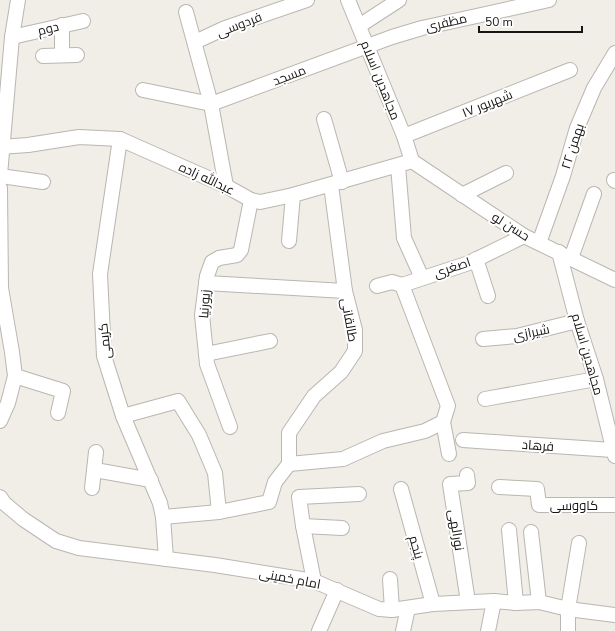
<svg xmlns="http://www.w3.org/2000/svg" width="615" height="631" font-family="'Nunito Sans',Cairo,sans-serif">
<rect width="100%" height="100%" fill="#f1ede7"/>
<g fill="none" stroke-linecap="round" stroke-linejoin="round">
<defs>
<g id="minor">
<polyline points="348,0 404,136 412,161"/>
<polyline points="186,12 211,104 226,186"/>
<polyline points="359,26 399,0"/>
<polyline points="12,37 83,21"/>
<polyline points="195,42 225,28 307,0"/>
<polyline points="62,55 62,25"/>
<polyline points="43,56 77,55"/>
<polyline points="143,90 211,104 392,37 422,28 549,0"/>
<polyline points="324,119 342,182"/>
<polyline points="404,136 570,70"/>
<polyline points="120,139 100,274 104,356 123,416 160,503 163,517 166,559"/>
<polyline points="0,147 28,145 79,137 120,139 226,186 251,200 260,202 293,195 412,161"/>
<polyline points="412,161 524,236 615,280"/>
<polyline points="398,166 404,238 422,278"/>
<polyline points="0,175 12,37 18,0"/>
<polyline points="0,176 43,182"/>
<polyline points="614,180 615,181"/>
<polyline points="0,188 1,288 12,352 15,376 8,403 0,421"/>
<polyline points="462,195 506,173"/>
<polyline points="289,241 293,195"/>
<polyline points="539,243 563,176 577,128 594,88 615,53"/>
<polyline points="559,252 577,321 596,379 615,456"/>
<polyline points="571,258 594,194"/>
<polyline points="476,259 488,296"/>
<polyline points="206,283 345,291"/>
<polyline points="377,286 392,282 402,285 469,263 524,236"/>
<polyline points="483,339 517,336 577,321"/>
<polyline points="206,354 270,341"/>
<polyline points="15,376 63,391 58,413"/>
<polyline points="485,399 596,379"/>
<polyline points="123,416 178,401 199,435 215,473 219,512"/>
<polyline points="443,422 449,454"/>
<polyline points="230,427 207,364 202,315 207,276 212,262 219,258 237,255 241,250 251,200"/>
<polyline points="463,440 613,450"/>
<polyline points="289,464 343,459 383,441 425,431 443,422 448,406 402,285"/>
<polyline points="95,470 151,480"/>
<polyline points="467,475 468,483 450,484 468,602"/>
<polyline points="499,487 537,489 539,505 615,505"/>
<polyline points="92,488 96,452"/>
<polyline points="401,489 433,604"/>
<polyline points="0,497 4,503 23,519 56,541 79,548 215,565 314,581 379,609 392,610 433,604 494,601 516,603 539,602 568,609 615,615"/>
<polyline points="163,517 219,512 269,502 275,482 289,464 289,433 314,396 341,372 355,351 355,330 345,291 331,185"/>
<polyline points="303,526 342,528"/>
<polyline points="509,530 516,603"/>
<polyline points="531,532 539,602"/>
<polyline points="390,579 392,610"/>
<polyline points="314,581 303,526 299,497 359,494"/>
<polyline points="319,631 337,590"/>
<polyline points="403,631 408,608"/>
<polyline points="488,631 494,601"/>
<polyline points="568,631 568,609 579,543"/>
</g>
</defs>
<use href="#minor" stroke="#bab6b1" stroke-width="16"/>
<use href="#minor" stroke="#fff" stroke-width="14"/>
</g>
<g text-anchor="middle" stroke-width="4" stroke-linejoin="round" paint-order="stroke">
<g font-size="13" fill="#171513" stroke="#fff">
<text transform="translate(446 22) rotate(-13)" y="5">مظفری</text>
<text transform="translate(239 24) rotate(-21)" y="5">فردوسی</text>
<text transform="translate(48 28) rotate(-14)" y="5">دوم</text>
<text transform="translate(289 75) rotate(-21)" y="5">مسجد</text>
<text transform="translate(381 80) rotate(68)" y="5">مجاهدین اسلام</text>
<text transform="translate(487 103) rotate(-22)" y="5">۱۷ شهریور</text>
<text transform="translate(572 146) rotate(-72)" y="5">۲۲ بهمن</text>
<text transform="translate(207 178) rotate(25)" y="5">عبدالله زاده</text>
<text transform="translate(511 226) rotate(32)" y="5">حسن لو</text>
<text transform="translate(452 267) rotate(-19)" y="5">اصغری</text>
<text transform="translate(204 304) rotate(-86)" y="5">زیورنیا</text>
<text transform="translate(350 320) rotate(80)" y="5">طالقانی</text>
<text transform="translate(531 332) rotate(-12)" y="5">شیرازی</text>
<text transform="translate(104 341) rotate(-96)" y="5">کریمی</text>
<text transform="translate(588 354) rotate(74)" y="5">مجاهدین اسلام</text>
<text transform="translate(538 445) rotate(4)" y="5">فرهاد</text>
<text x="574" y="510">کاووسی</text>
<text transform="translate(457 530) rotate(81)" y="5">نورالهی</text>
<text transform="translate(417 547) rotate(74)" y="5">پنجم</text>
<text transform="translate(290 578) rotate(11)" y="5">امام خمینی</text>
</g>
</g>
<path d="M479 26v6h103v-6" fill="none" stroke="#171513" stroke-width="2"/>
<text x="485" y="26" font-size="12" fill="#171513" stroke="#ffffff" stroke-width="3" paint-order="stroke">50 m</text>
</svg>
